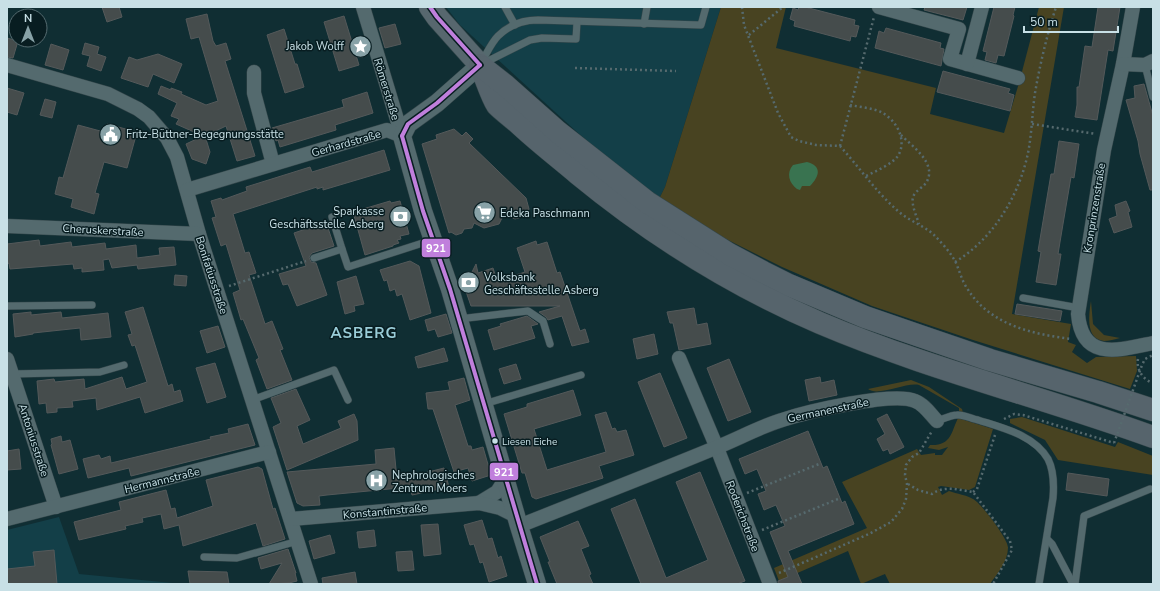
<svg xmlns="http://www.w3.org/2000/svg" width="1160" height="591" font-family="'Nunito Sans',sans-serif">
<rect width="100%" height="100%" fill="#102e33"/>
<g fill="#133f48">
<polygon points="446,7 721,7 665,187 659,199 630,177 578,133 460,25"/>
<polygon points="59,517 79,574 183,584 7,584 7,530"/>
</g>
<g fill="#484321">
<polygon points="721,7 786,7 776,48 936,88 930,114 1004,133 1019,83 1039,7 1064,7 1012,314 1071,324 1068,342 1076,345 1072,352 1087,363 1096,357 1136,356 1137,371 1130,389 973,340 872,306 782,267 724,238 659,199 665,187"/>
<path d="M1091 301 1093 324 1104 335 1120 338C1115 339 1109 341 1104 341 1085 339 1089 314 1091 301Z"/>
<path d="M911 380 929 387 962 409 963 413 959 411V408L919 385C906 382 878 397 868 389Z"/>
<polygon points="1022,417 1115,447 1118,442 1153,456 1153,475 1058,460 1045,440 1010,423 1010,419"/>
<path d="M958 418 993 429 975 487 969 490 941 486 938 487 942 495 949 491C957 494 967 495 973 499 981 503 1009 540 1008 548 1008 561 997 574 990 584H890L885 574 861 584 848 551 779 581 774 568 867 528 842 482 917 449 921 455 935 453V455H942L948 447 939 450 928 448 930 445C951 446 951 433 958 418Z"/>
</g>
<path fill="#397350" d="M807 162C822 166 820 176 810 186H802L800 190 797 189C789 183 786 173 793 165Z"/>
<g fill="#454c4c" stroke="#54595a">
<polygon points="102,7 119,7 122,17 107,22"/>
<polygon points="799,7 805,7 855,20 854,25 859,26 856,37 851,36 850,41 794,26 795,21 790,19 793,8 798,10"/>
<polygon points="925,7 967,7 963,20 924,10"/>
<polygon points="994,7 1015,7 1013,15 1014,16 1004,56 998,55 996,63 985,60 987,52 983,51"/>
<polygon points="1098,7 1120,7 1113,51 1108,50 1097,120 1075,117 1077,105 1077,87 1079,87 1085,46 1092,47"/>
<polygon points="207,14 213,41 216,46 226,43 231,59 225,61 255,156 237,161 226,126 205,136 210,152 206,164 192,159 186,144 203,136 176,124 179,119 171,116 177,103 158,94 161,86 171,90 171,88 182,92 181,94 206,105 218,101 199,37 191,39 186,19"/>
<polygon points="344,16 359,65 339,71 324,22"/>
<polygon points="395,24 401,44 385,48 379,28"/>
<polygon points="886,28 941,43 940,48 944,49 941,66 875,48 879,31 884,33"/>
<polygon points="284,29 295,64 297,64 304,87 285,93 267,35"/>
<polygon points="7,38 18,41 13,58 7,57"/>
<polygon points="85,43 99,47 97,54 106,57 101,71 87,66 90,56 82,54"/>
<polygon points="51,44 69,50 63,70 45,65"/>
<polygon points="158,54 182,64 174,83 153,74 148,87 121,78 129,57 137,60"/>
<polygon points="943,71 1010,89 1008,93 1014,95 1010,111 937,92"/>
<polygon points="1144,84 1153,116 1153,190 1150,190 1140,154 1138,141 1126,100 1135,98 1134,86"/>
<polygon points="7,88 24,93 17,115 7,112"/>
<polygon points="367,92 373,113 335,125 336,130 280,147 278,140 276,141 272,128 344,107 342,100"/>
<polygon points="45,99 56,102 52,118 40,115"/>
<polygon points="107,124 137,132 127,168 104,162 95,193 99,194 94,214 71,207 73,199 55,194 59,177 63,178 78,125 104,132"/>
<polygon points="454,129 462,136 466,132 473,139 469,143 526,198 529,209 526,216 515,219 504,214 499,224 484,228 474,223 472,228 464,229 462,233 456,235 451,232 449,233 422,144 437,139 436,135"/>
<polygon points="1059,141 1079,144 1074,178 1071,177 1063,224 1058,254 1061,254 1056,285 1036,282 1041,252 1038,251 1051,174 1054,174"/>
<polygon points="384,150 390,170 323,190 323,187 317,189 317,187 233,214 245,253 249,252 256,273 249,275 265,324 272,321 283,349 280,350 292,380 267,389 256,360 259,358 243,319 241,320 233,293 240,290 226,244 221,246 212,218 216,217 211,201 221,198 222,200 247,191 246,187 310,167 312,172"/>
<polygon points="390,201 391,203 400,201 409,234 400,236 401,239 397,240 399,243 393,245 393,246 365,255 353,212"/>
<polygon points="1126,201 1130,211 1128,212 1132,227 1114,233 1109,219 1117,216 1115,205"/>
<polygon points="326,222 334,246 312,253 309,257 311,262 316,263 327,295 297,306 288,284 283,285 279,274 306,266 294,233"/>
<polygon points="39,240 40,246 71,242 72,247 105,243 106,249 136,245 137,258 160,255 159,248 174,247 176,265 138,269 137,265 112,268 109,259 103,260 104,270 82,272 82,268 74,269 73,264 10,269 9,263 7,264 7,244"/>
<polygon points="536,241 537,245 547,242 557,273 560,272 580,331 585,329 589,342 572,346 562,316 548,320 546,317 539,312 560,306 471,306 462,280 469,278 476,264 478,273 493,268 497,281 525,272 517,248"/>
<polygon points="410,261 419,266 431,313 410,320 402,294 397,296 395,289 390,291 387,280 384,281 380,270"/>
<polygon points="175,275 187,276 186,286 174,285"/>
<polygon points="356,276 364,304 354,306 355,311 345,314 337,282"/>
<polygon points="1017,304 1062,311 1060,321 1015,314"/>
<polygon points="143,307 168,386 172,384 174,392 180,390 183,401 145,413 140,397 97,410 96,398 72,401 73,407 57,408 57,412 47,413 46,403 39,404 37,381 54,379 55,382 84,379 85,389 122,377 126,389 147,382 135,345 132,346 128,335 132,334 125,312"/>
<polygon points="694,308 697,325 707,323 711,344 679,350 673,323 670,323 667,312"/>
<polygon points="31,312 31,315 61,312 62,318 108,313 111,337 81,340 80,328 33,333 33,334 15,337 13,314"/>
<polygon points="446,314 452,333 438,337 435,329 428,331 425,320"/>
<polygon points="527,316 538,324 531,326 535,338 494,350 488,330 501,326 500,324"/>
<polygon points="218,326 225,347 207,353 200,331"/>
<polygon points="654,334 658,354 637,359 633,339"/>
<polygon points="444,348 448,361 418,368 415,357"/>
<polygon points="729,359 751,412 728,421 707,368"/>
<polygon points="215,363 226,397 207,403 196,368"/>
<polygon points="516,364 521,379 504,384 499,369"/>
<polygon points="660,373 687,438 664,447 638,382"/>
<polygon points="820,377 821,383 834,380 837,395 809,401 805,380"/>
<polygon points="464,378 470,400 455,405 468,446 471,446 472,450 483,447 491,475 472,481 468,468 454,472 433,409 428,409 426,393 450,390 448,382"/>
<polygon points="296,389 310,420 297,426 303,444 341,428 338,421 354,414 357,421 358,440 287,470 273,427 281,423 271,398"/>
<polygon points="573,390 581,415 534,429 547,470 606,452 595,415 606,412 612,429 615,428 617,432 626,430 634,455 599,466 603,478 536,499 532,497 525,473 522,473 504,414 527,407 527,404"/>
<polygon points="887,414 904,447 890,454 888,449 883,451 877,439 885,434 877,419"/>
<polygon points="248,424 255,445 131,476 129,468 88,478 83,459 99,455 101,459 110,456 111,463 211,439 210,437 229,433 228,429"/>
<polygon points="808,431 823,468 827,466 842,503 845,501 854,524 788,551 802,584 778,584 778,581 788,577 770,532 785,526 776,505 764,510 758,494 766,491 757,469 745,474 739,459"/>
<polygon points="61,436 62,442 70,440 78,469 59,474 51,445 52,444 51,439"/>
<polygon points="394,448 397,480 444,468 449,487 412,495 410,487 327,495 319,496 320,505 303,506 297,503 287,472 376,464 375,450"/>
<polygon points="19,449 21,469 7,470 7,451"/>
<polygon points="258,467 262,469 273,509 275,508 285,539 263,546 256,523 183,546 179,525 164,529 161,514 142,518 143,522 125,526 126,529 79,540 74,522 121,510 119,502 166,490 171,509 175,508 177,518 213,506 206,480"/>
<polygon points="700,472 745,581 737,584 641,584 611,509 635,499 666,578 708,560 676,482"/>
<polygon points="1068,473 1109,479 1107,496 1066,490"/>
<polygon points="482,520 488,539 492,538 498,558 501,556 507,576 489,582 483,562 480,563 474,544 470,545 464,525"/>
<polygon points="578,521 589,546 581,549 591,574 589,575 593,584 557,584 548,562 550,562 540,537"/>
<polygon points="438,524 441,554 424,556 421,525"/>
<polygon points="374,530 376,546 359,548 357,532"/>
<polygon points="330,535 335,553 314,559 309,541"/>
<polygon points="288,549 296,573 295,573 297,581 289,583 269,584 282,563 261,569 258,558"/>
<polygon points="54,550 57,584 7,584 7,569 35,566 33,552"/>
<polygon points="412,551 414,570 398,571 396,552"/>
<polygon points="188,571 227,572 229,584 190,584"/>
<polygon points="355,572 357,584 323,584 322,578"/>
</g>
<g fill="none" stroke-linecap="round" stroke-linejoin="round">
<defs>
<g id="service">
<polyline points="505,7 515,25"/>
<polyline points="644,24 647,7"/>
<path d="M481 63C486 55 491 43 498 36 509 25 523 20 538 20L701 25 706 7"/>
<polyline points="482,64 530,40 542,38 576,39 577,22"/>
<polyline points="1145,65 1153,97"/>
<polyline points="332,217 342,249"/>
<polyline points="314,258 342,249 348,267 432,240"/>
<polyline points="1023,298 1079,308"/>
<polyline points="7,306 92,305"/>
<polyline points="459,319 528,311 543,321 550,344"/>
<polyline points="12,374 100,372 124,365"/>
<polyline points="252,400 334,370 348,400"/>
<polyline points="484,404 581,375"/>
<path d="M937 421C943 419 951 415 957 415 963 414 972 419 978 420 1003 428 1034 435 1048 459 1054 471 1054 486 1053 498L1039 584"/>
<polyline points="1047,539 1052,544 1073,584"/>
<polyline points="204,557 237,558 298,541"/>
<polyline points="1075,584 1084,516 1150,489"/>
</g>
<g id="minor">
<polyline points="363,7 402,136"/>
<polyline points="879,7 959,29 950,59 1018,78"/>
<path d="M1133 7 1123 64 1104 150 1078 314C1082 362 1119 350 1153 343"/>
<polyline points="967,64 982,7"/>
<polyline points="1123,64 1145,65 1153,61"/>
<polyline points="7,65 108,94 138,109 149,117 167,138 177,157 199,234 311,584"/>
<polyline points="254,72 254,93 273,164"/>
<polyline points="187,190 387,130 402,136"/>
<polyline points="7,226 199,234"/>
<polyline points="679,358 717,448 770,584"/>
<polyline points="7,359 56,507"/>
<polyline points="479,503 497,492 506,478"/>
<polyline points="7,519 269,452"/>
<polyline points="291,519 479,503 500,508 516,516"/>
<path d="M519 526C584 500 650 475 715 448 738 439 759 427 782 420 806 412 894 391 915 401 924 404 931 415 937 421"/>
</g>
<polyline id="tertiary" points="480,65 437,103 408,124 402,136 423,211 450,289 519,526 537,584"/>
<polyline id="primary" points="430,7 437,17 480,65"/>
<g id="trunk">
<path d="M480 65C485 76 491 96 497 105 503 111 511 117 518 123 537 141 558 157 578 174 651 234 734 286 820 323 928 369 1043 397 1153 437"/>
<polyline points="482,67 505,85 558,132 647,202 729,254 763,272 789,285 865,317 920,336 990,360 1098,392 1153,410"/>
</g>
</defs>
<use href="#service" stroke="#34474b" stroke-width="8"/>
<use href="#minor" stroke="#34474b" stroke-width="15"/>
<use href="#tertiary" stroke="#34474b" stroke-width="19"/>
<use href="#primary" stroke="#34474b" stroke-width="23"/>
<use href="#trunk" stroke="#34474b" stroke-width="23"/>
<g stroke="#566a6e" stroke-width="2.5" stroke-dasharray="2 3" stroke-linecap="butt">
<path d="M742 7 744 25 778 113 791 137 799 141 816 145 840 146C859 167 876 192 898 211 909 221 923 225 934 235 942 243 951 253 956 263 959 270 961 277 964 283 986 324 1030 334 1072 339"/>
<polyline points="749,35 783,7"/>
<polyline points="575,68 676,71"/>
<path d="M850 105C860 107 872 108 881 112 895 119 907 138 899 154 895 163 874 172 866 176"/>
<polyline points="1032,124 1096,134"/>
<path d="M901 135C913 147 938 164 926 183 922 188 915 191 913 197 911 205 917 217 919 224"/>
<polyline points="840,146 874,17"/>
<path d="M955 262C993 239 1019 196 1028 153 1032 133 1032 113 1035 93 1040 64 1047 35 1056 7"/>
<polyline points="229,286 306,261"/>
<path d="M1138 359C1136 369 1143 380 1153 383"/>
<polyline points="1004,419 1014,414 1023,415 1114,443"/>
<path d="M908 484 918 490 932 494C944 485 960 490 973 492L1010 541 1012 550 993 584"/>
<polyline points="973,492 977,489 995,435"/>
<polyline points="747,493 819,464"/>
<polyline points="762,530 838,499"/>
<polyline points="779,573 869,534 891,522 902,509 906,499 907,484 905,475 906,465 912,457 919,453 932,431"/>
</g>
<use href="#service" stroke="#546a6e" stroke-width="7"/>
<use href="#minor" stroke="#546a6e" stroke-width="14"/>
<use href="#tertiary" stroke="#546a6e" stroke-width="18"/>
<use href="#primary" stroke="#57676e" stroke-width="22"/>
<use href="#trunk" stroke="#56646c" stroke-width="22"/>
<polyline stroke="#566a6e" stroke-width="2.5" stroke-dasharray="2 3" stroke-linecap="butt" points="1114,443 1142,365 1145,359 1153,355"/>
<defs>
<g id="bus-1">
<polyline points="430,7 437,17 480,65"/>
<polyline points="402,136 423,211 450,289 537,584"/>
<polyline points="402,136 408,124 437,103 480,65"/>
</g>
</defs>
<use href="#bus-1" stroke="#081d21" stroke-width="7"/>
<use href="#bus-1" stroke="#c07fdc" stroke-width="4"/>
</g>
<defs>
<symbol id="sight-disc" viewBox="-11 -11 22 22"><circle r="9.5" fill="#88a2a7" stroke="#081d21"/><path d="M0-6L1.8-2.2L6-1.7L2.9 1.2L3.7 5.4L0 3.3L-3.7 5.4L-2.9 1.2L-6-1.7L-1.8-2.2Z" fill="#fff"/></symbol>
<symbol id="civic-disc" viewBox="-11 -11 22 22"><circle r="9.5" fill="#88a2a7" stroke="#081d21"/><path d="M-.6-6.5H3V-4.5H.6V-3L4-1V1h2V6H-6V1h2V-1L-.6-3ZM-1.2 2.5V6h2.4V2.5Z" fill="#fff"/></symbol>
<symbol id="supermarket-disc" viewBox="-11 -11 22 22"><circle r="9.5" fill="#88a2a7" stroke="#081d21"/><path d="M-6-5.5h2.5l.6 2H6L4.5 2H-2.5L-4.4-4H-6ZM-1.5 3.2a1.3 1.3 0 1 0 .1 0ZM3 3.2a1.3 1.3 0 1 0 .1 0Z" fill="#fff"/></symbol>
<symbol id="bank-disc" viewBox="-11 -11 22 22"><circle r="9.5" fill="#88a2a7" stroke="#081d21"/><path d="M-6-4H6V4H-6ZM0-2.3a2.3 2.3 0 1 0 0 4.6a2.3 2.3 0 1 0 0-4.6Z" fill="#fff"/></symbol>
<symbol id="hospital-disc" viewBox="-11 -11 22 22"><circle r="9.5" fill="#88a2a7" stroke="#081d21"/><path d="M-5-5h3v3.5h4V-5h3V5h-3V1.5h-4V5h-3Z" fill="#fff"/></symbol>
</defs>
<g fill-rule="evenodd">
<use href="#sight-disc" x="348" y="34" width="25" height="25"/>
<use href="#civic-disc" x="98" y="122" width="25" height="25"/>
<use href="#supermarket-disc" x="472" y="200" width="25" height="25"/>
<use href="#bank-disc" x="388" y="204" width="25" height="25"/>
<use href="#bank-disc" x="456" y="270" width="25" height="25"/>
<use href="#hospital-disc" x="364" y="468" width="25" height="25"/>
</g>
<circle fill="#c8e0e6" stroke="#081d21" stroke-width="1.5" cx="495" cy="441" r="3.5"/>
<g text-anchor="middle" stroke-width="3" stroke-linejoin="round" paint-order="stroke">
<g font-size="10" fill="#c8e0e6" stroke="#081d21" text-anchor="start">
<text x="502" y="445">Liesen Eiche</text>
</g>
<g font-size="11" fill="#c8e0e6" stroke="#081d21" text-anchor="start">
<text x="344" y="50" text-anchor="end">Jakob Wolff</text>
<text x="126" y="138">Fritz-Büttner-Begegnungsstätte</text>
<text x="384" y="215" text-anchor="end">Sparkasse<tspan x="384" dy="13">Geschäftsstelle Asberg</tspan></text>
<text x="500" y="217">Edeka Paschmann</text>
<text x="484" y="281">Volksbank<tspan x="484" dy="13">Geschäftsstelle Asberg</tspan></text>
<text x="392" y="479">Nephrologisches<tspan x="392" dy="13">Zentrum Moers</tspan></text>
</g>
<g font-size="11" fill="#c8e0e6" stroke="#081d21">
<text transform="translate(387 89) rotate(73)" y="4">Römerstraße</text>
<text transform="translate(346 143) rotate(-16)" y="4">Gerhardstraße</text>
<text transform="translate(1094 208) rotate(-81)" y="4">Kronprinzenstraße</text>
<text transform="translate(103 230) rotate(3)" y="4">Cheruskerstraße</text>
<text transform="translate(212 275) rotate(72)" y="4">Bonifatiusstraße</text>
<text transform="translate(828 410) rotate(-12)" y="4">Germanenstraße</text>
<text transform="translate(34 440) rotate(72)" y="4">Antoniusstraße</text>
<text transform="translate(162 480) rotate(-14)" y="4">Hermannstraße</text>
<text transform="translate(385 511) rotate(-5)" y="4">Konstantinstraße</text>
<text transform="translate(743 516) rotate(69)" y="4">Roderichstraße</text>
</g>
<g font-size="15" font-weight="bold" letter-spacing="1" fill="#9acdd8" stroke="#081d21">
<text x="364" y="338">ASBERG</text>
</g>
</g>
<g stroke="#081d21" stroke-width="1.5">
<rect x="421" y="238" width="30" height="20" rx="4" fill="#c07fdc"/>
<rect x="489" y="462" width="30" height="19" rx="4" fill="#c07fdc"/>
</g>
<g font-size="11" text-anchor="middle" font-weight="bold" fill="#fff">
<text x="436" y="252">921</text>
<text x="504" y="476">921</text>
</g>
<rect width="1160" height="591" fill="none" stroke="#c8e0e6" stroke-width="16"/>
<g transform="translate(28 28)"><circle r="19" fill="#081d21" stroke="#556b70"/>
<path d="M0-3L7 15L0 10L-7 15Z" fill="#88a2a7"/>
<text y="-6" font-size="11" font-weight="bold" text-anchor="middle" fill="#c8e0e6">N</text>
</g>
<path d="M1024 26v6h94v-6" fill="none" stroke="#c8e0e6" stroke-width="2"/>
<text x="1030" y="26" font-size="12" fill="#c8e0e6" stroke="#081d21" stroke-width="3" paint-order="stroke">50 m</text>
</svg>
